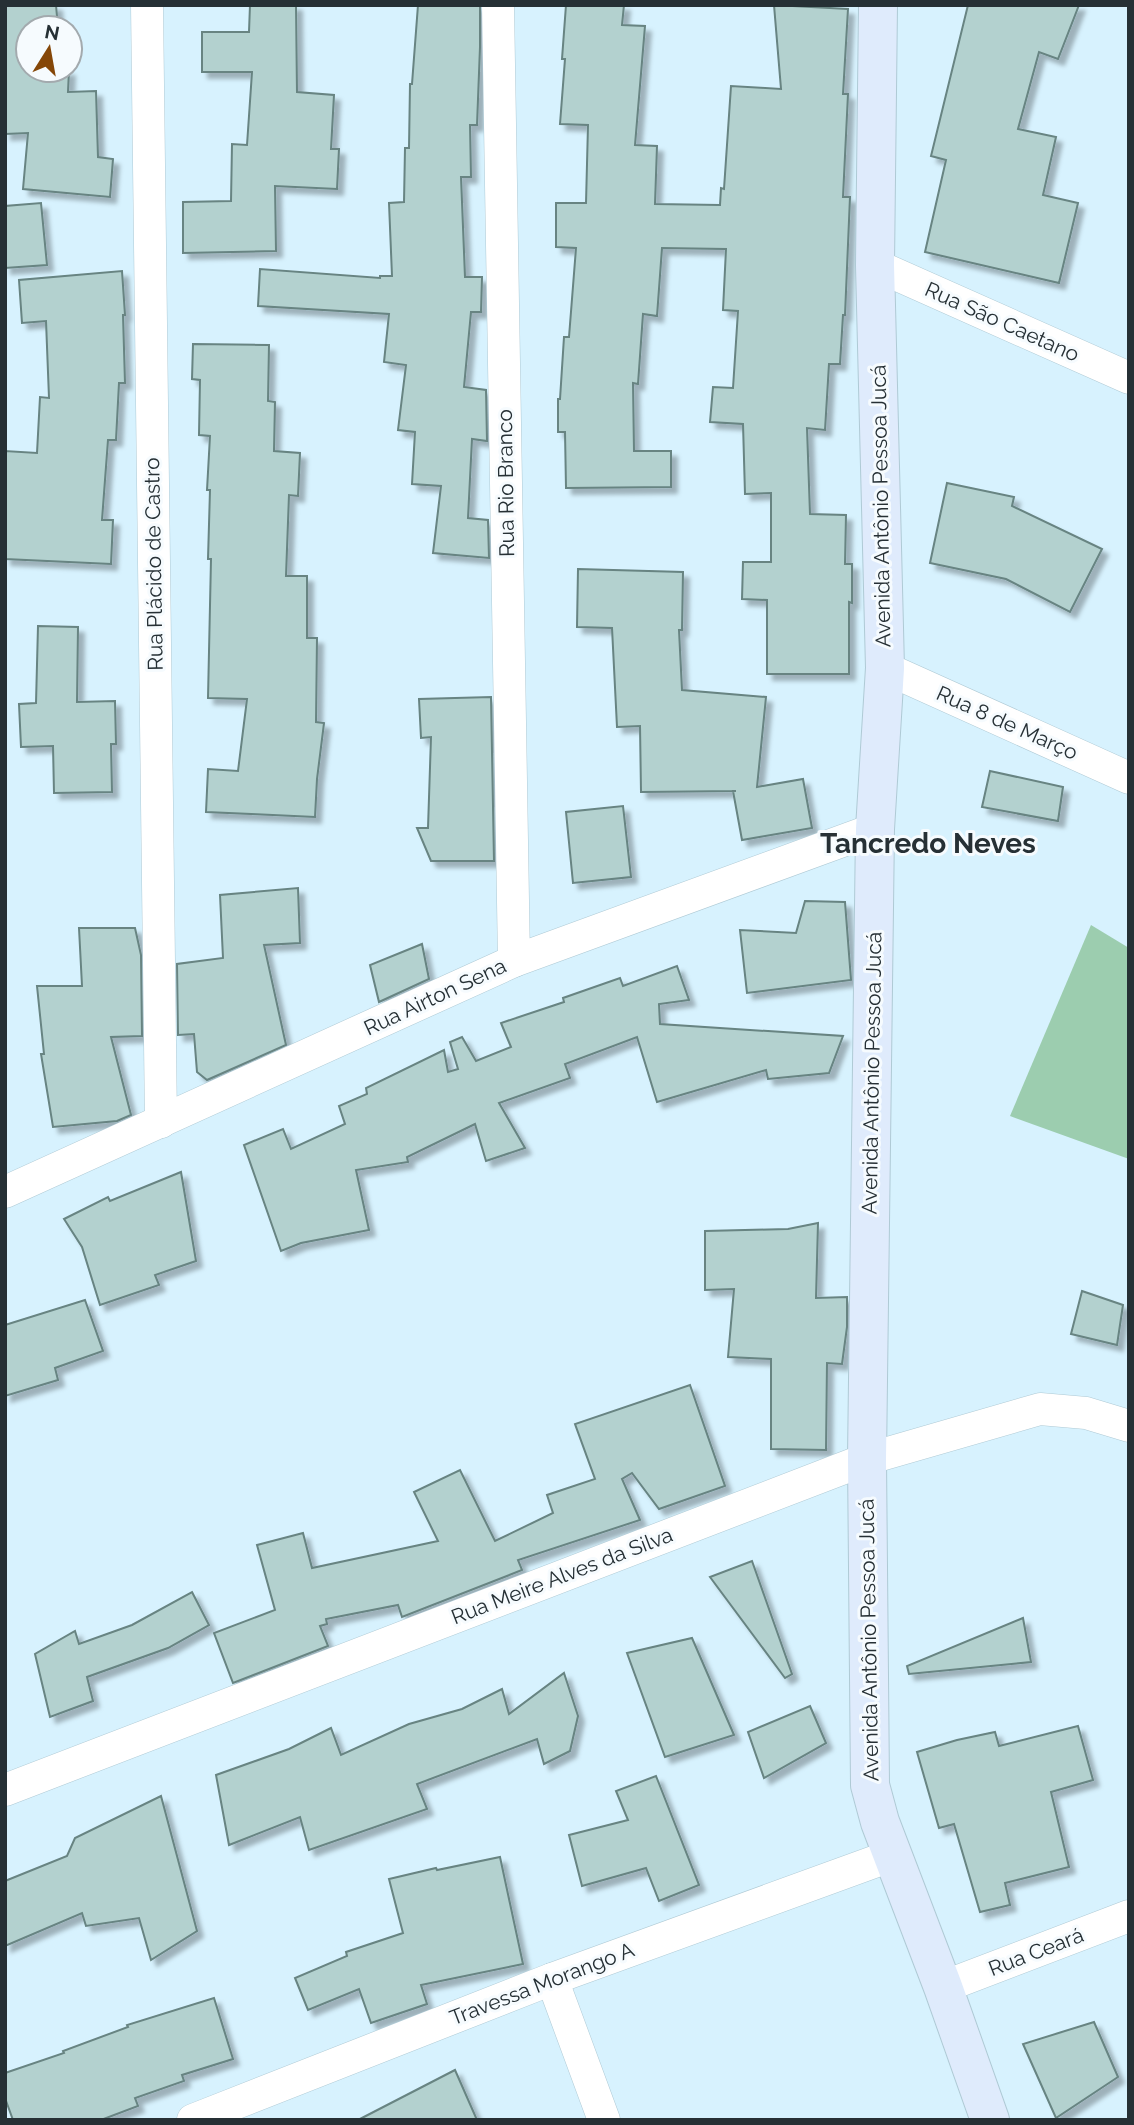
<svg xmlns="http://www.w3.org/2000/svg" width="1134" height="2125" font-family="Raleway,sans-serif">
<defs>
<filter id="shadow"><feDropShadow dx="6" dy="6" stdDeviation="2" flood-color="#0004"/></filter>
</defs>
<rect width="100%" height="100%" fill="#d7f2fe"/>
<polygon fill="#9ccdaf" points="1091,925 1129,948 1129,1159 1010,1116"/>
<g fill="#b3d1cf" stroke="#678482" stroke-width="2" filter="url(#shadow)">
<polygon points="5,5 56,5 58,28 28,28 28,70 69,70 68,92 96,91 98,157 113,159 110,197 23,189 28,133 5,134"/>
<polygon points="250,5 296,5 297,92 334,95 331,149 339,149 337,189 275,186 276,251 183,253 183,202 231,201 232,144 247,145 252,72 202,72 202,32 249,32"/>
<polygon points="418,5 480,5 480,47 477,125 470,125 471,177 461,177 465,277 482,277 481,312 471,312 464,387 486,390 487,441 472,439 468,518 488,520 489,558 433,553 441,486 412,484 415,432 398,430 406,365 384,362 389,314 258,306 260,269 380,278 380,276 392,276 389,203 404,202 405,148 409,148 410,84 412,84"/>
<polygon points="566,5 624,5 622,25 645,26 635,145 657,146 655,204 720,205 721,188 724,189 731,86 781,89 774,5 848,9 843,94 848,94 843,197 850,197 845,315 843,315 840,364 829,364 825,430 807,428 810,514 846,515 845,564 852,564 852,603 849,602 849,674 767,674 767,600 742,599 743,562 771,562 771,493 745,494 743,424 710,422 713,387 733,388 738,311 723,310 726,249 662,248 657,316 643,314 638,384 633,383 634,451 671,451 671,487 566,488 565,432 558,432 558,399 560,399 564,337 569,337 576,248 556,247 556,203 586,203 588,125 560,124 565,59 562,59"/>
<polygon points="968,5 1079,5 1058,59 1039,52 1018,129 1056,137 1043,195 1078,203 1059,283 925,252 946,160 931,156"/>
<polygon points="41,203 47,265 5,268 5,206"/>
<polygon points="122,271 125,315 123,315 125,383 119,383 116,440 108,440 102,520 113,520 111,564 5,559 5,451 37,453 40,397 49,398 46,321 22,323 19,280"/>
<polygon points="193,344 269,345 268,401 275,402 274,451 300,453 298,496 289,495 286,576 307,576 307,638 317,638 316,722 324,723 317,779 315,817 206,812 208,769 238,771 247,699 208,698 211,559 208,559 210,490 207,490 210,436 199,435 200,380 192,379"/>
<polygon points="947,483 1014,497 1012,506 1102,549 1070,612 1006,579 930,563"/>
<polygon points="578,569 683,572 682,630 679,630 682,690 766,697 757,787 803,779 812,828 742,840 733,791 736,791 641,792 640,726 617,727 612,628 577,627"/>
<polygon points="38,626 78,627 77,702 115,701 116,744 111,744 112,792 54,793 53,746 21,747 19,704 36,703"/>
<polygon points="491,697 494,861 431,861 417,828 428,828 431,737 421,738 419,699"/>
<polygon points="990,771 1063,787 1058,821 982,807"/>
<polygon points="623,806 631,877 573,883 566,812"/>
<polygon points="298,888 300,943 264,945 286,1045 207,1080 197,1072 194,1034 178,1035 177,964 223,958 220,895"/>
<polygon points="805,901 845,902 851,980 747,993 740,930 796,933"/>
<polygon points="79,928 135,928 141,955 142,1036 111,1037 131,1115 117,1121 53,1127 41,1054 44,1054 37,986 82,986"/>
<polygon points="422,944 429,979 379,1002 370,965"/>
<polygon points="677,966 689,1000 659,1004 660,1024 843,1036 829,1073 768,1079 766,1070 657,1102 637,1037 565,1064 570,1078 499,1103 525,1148 486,1161 475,1124 407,1157 408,1162 356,1170 369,1230 301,1243 281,1251 244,1145 283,1129 291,1149 345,1124 339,1106 367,1094 366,1088 444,1050 448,1072 458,1069 450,1042 462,1037 476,1061 511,1047 501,1023 564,1002 563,998 620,978 623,986"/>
<polygon points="181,1172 196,1261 155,1275 159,1285 100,1305 82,1247 64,1219 108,1197 110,1201"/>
<polygon points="818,1223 816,1298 847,1297 847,1327 842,1364 827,1363 826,1450 771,1449 771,1359 728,1357 734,1289 705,1290 705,1231 788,1229"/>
<polygon points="1082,1291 1123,1305 1117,1345 1071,1334"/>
<polygon points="85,1300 103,1351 55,1368 58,1380 5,1396 5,1325"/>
<polygon points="690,1385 725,1486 659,1509 632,1473 622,1479 640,1520 518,1560 522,1570 402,1617 398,1605 326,1619 327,1624 320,1626 328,1646 233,1683 214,1633 275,1610 257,1545 303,1533 312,1568 438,1541 414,1492 460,1470 495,1541 553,1513 547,1495 595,1479 575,1424"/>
<polygon points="752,1561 792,1674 785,1678 710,1577"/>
<polygon points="192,1592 209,1625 168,1648 87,1677 93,1701 50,1717 35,1654 75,1631 79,1644 132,1625"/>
<polygon points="1023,1618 1031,1662 909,1674 907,1666"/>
<polygon points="692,1638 734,1735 665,1757 627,1653"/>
<polygon points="564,1673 578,1716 570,1751 544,1764 537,1739 417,1784 427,1809 309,1850 300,1817 229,1845 216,1775 289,1749 331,1728 341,1755 409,1724 462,1709 502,1689 509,1714"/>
<polygon points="810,1706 826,1743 764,1778 748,1732"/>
<polygon points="1078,1726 1093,1780 1051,1792 1069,1867 1005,1883 1010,1905 980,1912 954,1824 939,1828 917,1752 957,1740 995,1732 999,1746"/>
<polygon points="656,1776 699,1885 659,1901 646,1868 582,1886 569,1835 628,1820 616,1791"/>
<polygon points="161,1796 197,1931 151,1960 139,1918 86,1926 82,1913 5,1946 5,1881 67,1856 75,1838"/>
<polygon points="500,1857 523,1964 421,1985 427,2004 371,2023 359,1989 308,2010 295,1978 347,1956 346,1952 403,1933 389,1879 436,1868 437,1870"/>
<polygon points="214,1998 233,2059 182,2075 184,2081 135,2098 138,2106 101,2120 13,2120 5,2098 5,2073 64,2053 63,2051 128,2027 127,2025"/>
<polygon points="1094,2022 1118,2077 1056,2118 1023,2044"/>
<polygon points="455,2070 477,2120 358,2120"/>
</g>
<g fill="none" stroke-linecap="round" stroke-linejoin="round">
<defs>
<g id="street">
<polyline points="147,5 161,1122"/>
<polyline points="498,5 514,961"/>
<polyline points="875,265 1129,378"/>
<polyline points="885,668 1129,778"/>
<polyline points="5,1192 514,961 875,829"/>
<polyline points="5,1790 867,1459 1040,1409 1086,1413 1129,1426"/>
<polyline points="552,1979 604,2120"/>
<polyline points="943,1987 1129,1916"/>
<polyline points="193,2120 552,1979 893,1855"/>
</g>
<polyline id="secondary" points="878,5 875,265 885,668 875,829 867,1459 870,1785 880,1822 943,1987 990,2120"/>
</defs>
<use href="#street" stroke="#afcad5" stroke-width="33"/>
<use href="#secondary" stroke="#afcad5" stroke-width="40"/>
<use href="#street" stroke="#fff" stroke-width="32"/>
<use href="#secondary" stroke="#dfebfc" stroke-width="38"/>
</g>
<g text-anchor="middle" stroke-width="6" stroke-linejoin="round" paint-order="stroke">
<g font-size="21" fill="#263035" stroke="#f6fbfe">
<text transform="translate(1002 322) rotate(24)" y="7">Rua São Caetano</text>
<text transform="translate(506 483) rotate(-91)" y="7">Rua Rio Branco</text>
<text transform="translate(881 506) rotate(-91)" y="7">Avenida Antônio Pessoa Jucá</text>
<text transform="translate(154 564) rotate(-91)" y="7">Rua Plácido de Castro</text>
<text transform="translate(1007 723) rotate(24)" y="7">Rua 8 de Março</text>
<text transform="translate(435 997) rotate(-25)" y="7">Rua Airton Sena</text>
<text transform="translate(872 1073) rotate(-89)" y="7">Avenida Antônio Pessoa Jucá</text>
<text transform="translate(562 1576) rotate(-21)" y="7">Rua Meire Alves da Silva</text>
<text transform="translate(869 1640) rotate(-91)" y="7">Avenida Antônio Pessoa Jucá</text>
<text transform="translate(1036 1952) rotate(-21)" y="7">Rua Ceará</text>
<text transform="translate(542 1984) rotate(-21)" y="7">Travessa Morango A</text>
</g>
<g font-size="28" font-weight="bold" fill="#263035" stroke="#f6fbfe">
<text x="928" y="853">Tancredo Neves</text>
</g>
</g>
<rect width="1134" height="2125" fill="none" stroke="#263035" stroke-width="14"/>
<g transform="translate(49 49) rotate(11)"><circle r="33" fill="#f6fbfe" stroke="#a3aaae" stroke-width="2"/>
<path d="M0-5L12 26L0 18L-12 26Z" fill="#854708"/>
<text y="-10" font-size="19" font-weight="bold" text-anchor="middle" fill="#263035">N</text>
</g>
</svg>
